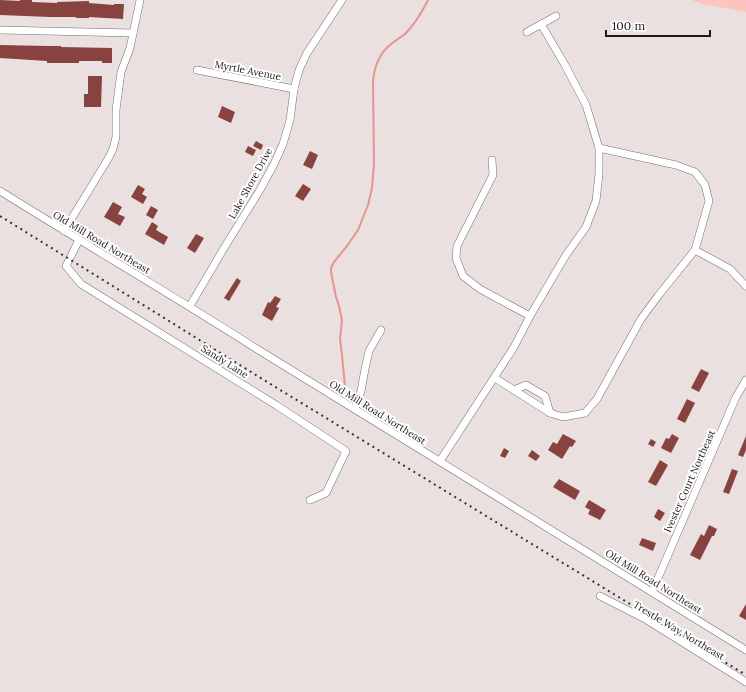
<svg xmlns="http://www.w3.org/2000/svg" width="746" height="692" font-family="Lora,serif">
<rect width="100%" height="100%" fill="#e9e0df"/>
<polygon fill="#fcc4bf" points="692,0 746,0 746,12 702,4"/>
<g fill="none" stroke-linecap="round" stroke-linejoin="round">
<path stroke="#e39590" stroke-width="2" d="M345 387 342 355 340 339 342 320 339 306 336 297 331 272V268L334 262 347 246 358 230 368 205 372 188 374 164 373 82C374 69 379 54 390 45 394 41 400 38 405 34 415 24 422 12 428 0"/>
</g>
<g fill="#884340">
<polygon points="0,0 20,1 20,0 32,0 32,2 57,3 57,2 89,1 89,3 114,5 114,4 124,4 123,19 89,17 89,18 76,18 76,17 50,17 0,15"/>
<polygon points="0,45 48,46 61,46 61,47 112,48 112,63 102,63 102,61 79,61 79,63 47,63 47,61 0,58"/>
<polygon points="88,76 102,76 101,107 84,107 84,94 88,94"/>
<polygon points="222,106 235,112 231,123 218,117"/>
<polygon points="256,141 263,145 261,150 253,146"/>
<polygon points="248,146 256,150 253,156 245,152"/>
<polygon points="310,151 318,155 312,169 303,165"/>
<polygon points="303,184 311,189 303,201 295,196"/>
<polygon points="138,185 145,189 142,194 147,197 143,204 131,197"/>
<polygon points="113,202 122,207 118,214 125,217 120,226 104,217"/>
<polygon points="151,206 158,210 153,219 146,215"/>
<polygon points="152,222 158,226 156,230 168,237 164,245 145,234"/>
<polygon points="196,234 204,238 195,253 187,248"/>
<polygon points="237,278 241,281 229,301 224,298"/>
<polygon points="275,296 281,299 276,307 279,308 272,321 262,315 268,302 270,303"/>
<polygon points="701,369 709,373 699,392 691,388"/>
<polygon points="687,399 695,403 685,423 677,419"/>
<polygon points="563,434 576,441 572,447 570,446 562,459 548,450 553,442 557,444"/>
<polygon points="672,434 679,438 671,453 661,448 666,438 669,439"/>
<polygon points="746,436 746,450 743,457 738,455"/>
<polygon points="651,439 656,442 653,447 648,444"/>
<polygon points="504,448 509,451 505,458 500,456"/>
<polygon points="532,450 540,456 536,461 528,456"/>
<polygon points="660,460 668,465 656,486 648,482"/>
<polygon points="732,469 738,471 729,494 723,492"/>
<polygon points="559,479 580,491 575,500 553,487"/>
<polygon points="589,500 606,510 600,520 588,514 590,510 585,507"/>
<polygon points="658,509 665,513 660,521 654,517"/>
<polygon points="709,525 717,529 714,536 712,536 700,560 690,555 701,534 704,536"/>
<polygon points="642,538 656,543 653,551 639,545"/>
<polygon points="746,604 746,620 739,616"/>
</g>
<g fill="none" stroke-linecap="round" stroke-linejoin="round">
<defs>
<g id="minor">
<polyline points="0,30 133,33"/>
<polyline points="527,32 556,16"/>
<polyline points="197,70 294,89"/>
<polyline points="492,160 493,175 457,246 456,258 463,276 480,289 530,316"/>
<path d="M0 191C85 244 172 295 257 349L746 650"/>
<polyline points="64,231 108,159 113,149 116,137 116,110 121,72 130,48 140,0"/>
<polyline points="79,240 66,266 81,284 276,405 346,451 326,493 310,500"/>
<polyline points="695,250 730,269 746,286"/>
<polyline points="190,306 224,248 260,190 274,164 283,144 290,120 294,89 299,70 307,53 342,0"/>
<polyline points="495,378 550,413 563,417 585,413 597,399 641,319 658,296 695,250 709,201 705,185 695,172 676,165 599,148"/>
<polyline points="514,390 526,385 545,396 550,413"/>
<polyline points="355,409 361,391 365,369 369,351 381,330"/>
<polyline points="440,461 514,347 530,316 566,255 586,227 596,201 599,174 599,148 586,105 565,65 541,24"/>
<polyline points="652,592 736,397 746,380"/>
<polyline points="600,596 647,620 746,682"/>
</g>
</defs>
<use href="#minor" stroke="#766e6d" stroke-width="8"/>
<use href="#minor" stroke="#fff" stroke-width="7"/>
<polyline stroke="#373433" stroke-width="2" stroke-dasharray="2 4" stroke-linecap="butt" points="0,216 264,380 746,675"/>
</g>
<g text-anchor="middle" stroke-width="4" stroke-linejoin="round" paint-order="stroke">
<g font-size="10" fill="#1c1918" stroke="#fff">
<text transform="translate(248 70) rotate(11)" y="4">Myrtle Avenue</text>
<text transform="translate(250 183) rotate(-61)" y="4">Lake Shore Drive</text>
<text transform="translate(102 242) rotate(31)" y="4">Old Mill Road Northeast</text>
<text transform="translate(225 361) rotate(32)" y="4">Sandy Lane</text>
<text transform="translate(378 412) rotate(32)" y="4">Old Mill Road Northeast</text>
<text transform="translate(689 481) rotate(-66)" y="4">Ivester Court Northeast</text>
<text transform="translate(654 581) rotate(32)" y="4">Old Mill Road Northeast</text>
<text transform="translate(679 630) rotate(31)" y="4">Trestle Way Northeast</text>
</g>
</g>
<path d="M606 30v6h104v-6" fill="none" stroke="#1c1918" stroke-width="2"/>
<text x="612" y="30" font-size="12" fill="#1c1918" stroke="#ffffff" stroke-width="3" paint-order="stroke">100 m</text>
</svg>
